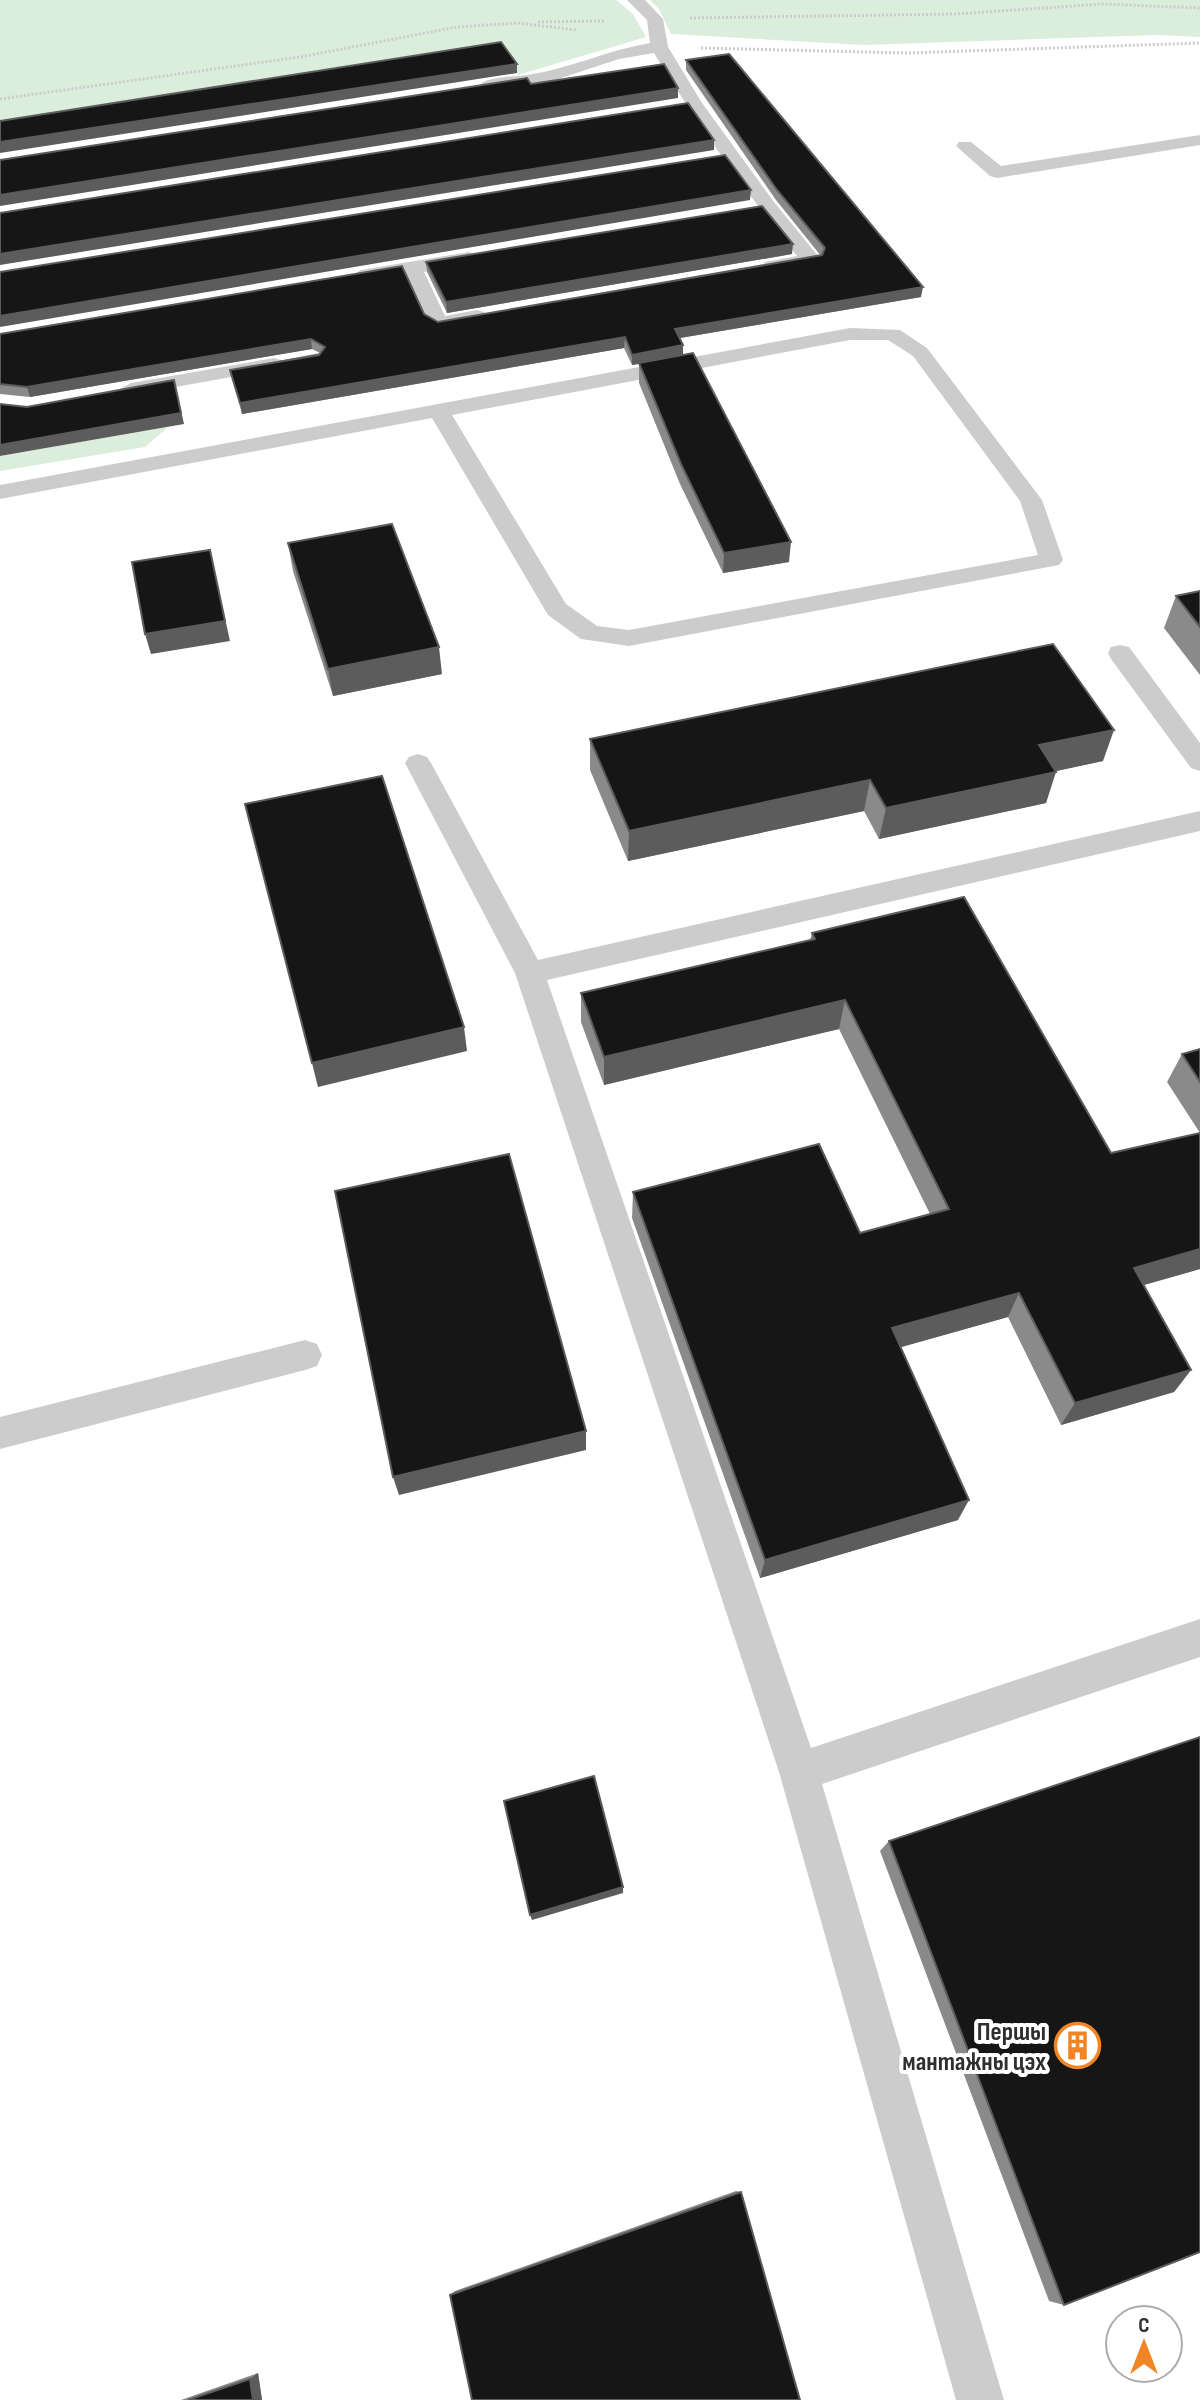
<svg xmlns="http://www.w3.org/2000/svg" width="1200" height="2400" font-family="'Sofia Sans Condensed',sans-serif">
<rect width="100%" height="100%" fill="#fff"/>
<g fill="#dbeddb">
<polygon points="0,0 616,0 633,14 646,37 518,75 501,52 0,131"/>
<polygon points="650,0 1200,0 1200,37 1157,35 864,45 671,34 659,9"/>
<polygon points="168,427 145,447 0,471 0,456"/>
</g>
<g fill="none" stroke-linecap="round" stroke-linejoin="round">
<g stroke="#ccc" stroke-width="3" stroke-dasharray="2 2" stroke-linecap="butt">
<polyline points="690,18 956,14 1103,4 1200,8"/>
<polyline points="538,22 604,21"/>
<polyline points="701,48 908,53 1200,43"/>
<polyline points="0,99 300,57 457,27 517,23 577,30"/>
</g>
<g fill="#ccc" fill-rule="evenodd">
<path d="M627 0H645L663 19 668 47 702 103 774 202 818 256 821 260 818 264 772 272 765 270 762 266 765 262 797 256C745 191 697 124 654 53L619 59 549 82 487 91 478 86C488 76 512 77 527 75 569 69 608 50 650 43L647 20Z"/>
<polygon points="1200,135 1200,145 997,178 990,176 956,146 959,142 971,142 1001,166"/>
<path d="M469 252 479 258 476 262 424 272 445 316 477 310 484 312 487 316C477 326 445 331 431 327L405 275 361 282 351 276 361 270Z"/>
<path d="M850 328 900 330 927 348 1042 500 1063 560 1059 565 629 646 581 639 548 615 432 418 0 499V485ZM850 340H888L913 356 1020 501 1038 555 629 630 597 626 566 604 452 415Z"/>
<polygon points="274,358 281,360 285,364 281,368 131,395 120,389 131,383"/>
<polygon points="1120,645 1129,647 1200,743 1200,771 1191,768 1111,659 1108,653 1111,647"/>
<polygon points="418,754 427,757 431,763 538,960 1200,811 1200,831 547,980 811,1748 1200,1619 1200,1657 822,1784 1004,2400 956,2400 779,1772 515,973 405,763 409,757"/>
<polygon points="305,1340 317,1344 322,1355 317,1366 305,1370 0,1449 0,1417"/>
</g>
</g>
<g fill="#8a8a8a">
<polygon points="686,60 921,297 680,338 683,355 789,562 723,573 680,484 639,383 639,364 632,365 624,348 242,414 230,370 320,353 312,349 30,397 0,394 0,334 424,314 438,322 821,256 776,200 686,70"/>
<polygon points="792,254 447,313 427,272 426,262"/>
<polygon points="288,543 442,674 333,696 293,571"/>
<polygon points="1200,591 1200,675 1164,628 1176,596"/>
<polygon points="590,739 1103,761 1055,771 1046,803 879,839 864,811 628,861 590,770"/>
<polygon points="812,933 1111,1153 1200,1133 1167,1082 1182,1054 1200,1049 1200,1269 1144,1285 1191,1370 1174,1392 1061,1425 1008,1317 900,1347 958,1520 760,1578 632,1218 633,1192 860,1233 930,1214 839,1029 604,1085 581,1022 581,993 810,940"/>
<polygon points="889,1841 1064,2305 1049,2301 880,1851"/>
<polygon points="736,2191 741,2192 450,2295 455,2291"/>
<polygon points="258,2373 262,2400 181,2400"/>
</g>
<g fill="#5c5c5c">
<polygon points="517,64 517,73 0,153 0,142"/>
<polygon points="678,88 678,98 0,206 0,195"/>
<polygon points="714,140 714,150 0,265 0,254"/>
<polygon points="751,190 750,200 0,327 0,316"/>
<polygon points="793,244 792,254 447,313 446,302"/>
<polygon points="923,287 921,297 674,339 675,329"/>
<polygon points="625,337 624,348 242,414 240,403"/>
<polygon points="311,339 312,349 30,397 27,387"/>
<polygon points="683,345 683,356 632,365 632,355"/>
<polygon points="174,380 184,424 0,456 0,445"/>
<polygon points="791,542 789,562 723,573 724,553"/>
<polygon points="210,550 230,641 151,654 145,634"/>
<polygon points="439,647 442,674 333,696 328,669"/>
<polygon points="1114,730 1103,761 1029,777 1039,745"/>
<polygon points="1056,772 1046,803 879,839 886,808"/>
<polygon points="870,780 864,811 628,861 629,831"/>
<polygon points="845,1000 839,1029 604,1085 604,1057"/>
<polygon points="464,1027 467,1051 318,1087 312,1063"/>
<polygon points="1200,1249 1200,1269 1119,1292 1134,1268"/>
<polygon points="1019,1293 1008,1317 884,1352 892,1328"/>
<polygon points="1191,1370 1174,1392 1061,1425 1075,1403"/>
<polygon points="586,1431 586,1450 399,1495 393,1477"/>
<polygon points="969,1500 958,1520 760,1578 765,1560"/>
<polygon points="623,1887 623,1893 532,1920 530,1915"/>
<polygon points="258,2373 262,2400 253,2400 250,2379"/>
</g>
<g fill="#161616" stroke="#5c5c5c" stroke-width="2">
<polygon points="501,42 517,64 0,142 0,121"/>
<polygon points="729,54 923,287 675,329 683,345 632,355 625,337 240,403 230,370 319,355 325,347 311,339 27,387 0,384 0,334 402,266 424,314 438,322 822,255 825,248 777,190 686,60"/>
<polygon points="664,64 678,88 0,195 0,160 527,78 531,84"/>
<polygon points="688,103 714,140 0,254 0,213"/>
<polygon points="725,155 751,190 0,316 0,272"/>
<polygon points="762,206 793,244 446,302 426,262"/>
<polygon points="693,353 791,542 724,553 681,464 639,363"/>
<polygon points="174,380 181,413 0,445 0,404 27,407"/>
<polygon points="392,524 439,647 328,669 288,543"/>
<polygon points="210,550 225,621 145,634 132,562"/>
<polygon points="1200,591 1200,627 1176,596"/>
<polygon points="1053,644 1114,730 1039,745 1056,772 886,808 870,780 629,831 590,739"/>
<polygon points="382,776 464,1027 312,1063 245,804"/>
<polygon points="964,897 1111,1153 1200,1133 1200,1249 1134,1268 1191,1370 1075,1403 1019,1293 892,1328 969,1500 765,1560 633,1192 819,1144 860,1233 949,1209 845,1000 604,1057 581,993 815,939 812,933"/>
<polygon points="1200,1049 1200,1082 1182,1054"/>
<polygon points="509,1154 586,1431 393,1477 335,1191"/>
<polygon points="1200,1737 1200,2252 1064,2305 889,1841"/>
<polygon points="594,1776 623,1887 530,1915 504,1801"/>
<polygon points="741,2192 800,2400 472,2400 450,2295"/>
<polygon points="250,2379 253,2400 188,2400"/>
</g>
<defs>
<symbol id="building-ring" viewBox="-11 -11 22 22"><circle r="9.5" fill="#fff" stroke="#f18525" stroke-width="1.5"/><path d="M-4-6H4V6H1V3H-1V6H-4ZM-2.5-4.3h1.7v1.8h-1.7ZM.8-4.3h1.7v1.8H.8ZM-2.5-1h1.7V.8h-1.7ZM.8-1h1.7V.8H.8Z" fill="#f18525"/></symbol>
</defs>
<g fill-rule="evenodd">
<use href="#building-ring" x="1052" y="2020" width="51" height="51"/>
</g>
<g text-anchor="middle" stroke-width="8" stroke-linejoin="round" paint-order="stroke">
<g font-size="26" font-weight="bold" fill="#2f2f2f" stroke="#fff" text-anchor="end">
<text x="1046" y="2040">Першы<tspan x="1046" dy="30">мантажны цэх</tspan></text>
</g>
</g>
<g transform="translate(1144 2344)"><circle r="38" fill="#ffffff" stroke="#acacac" stroke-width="2"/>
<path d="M0-6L14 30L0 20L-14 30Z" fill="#f18525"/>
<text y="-12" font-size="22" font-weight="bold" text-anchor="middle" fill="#2f2f2f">С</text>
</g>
</svg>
